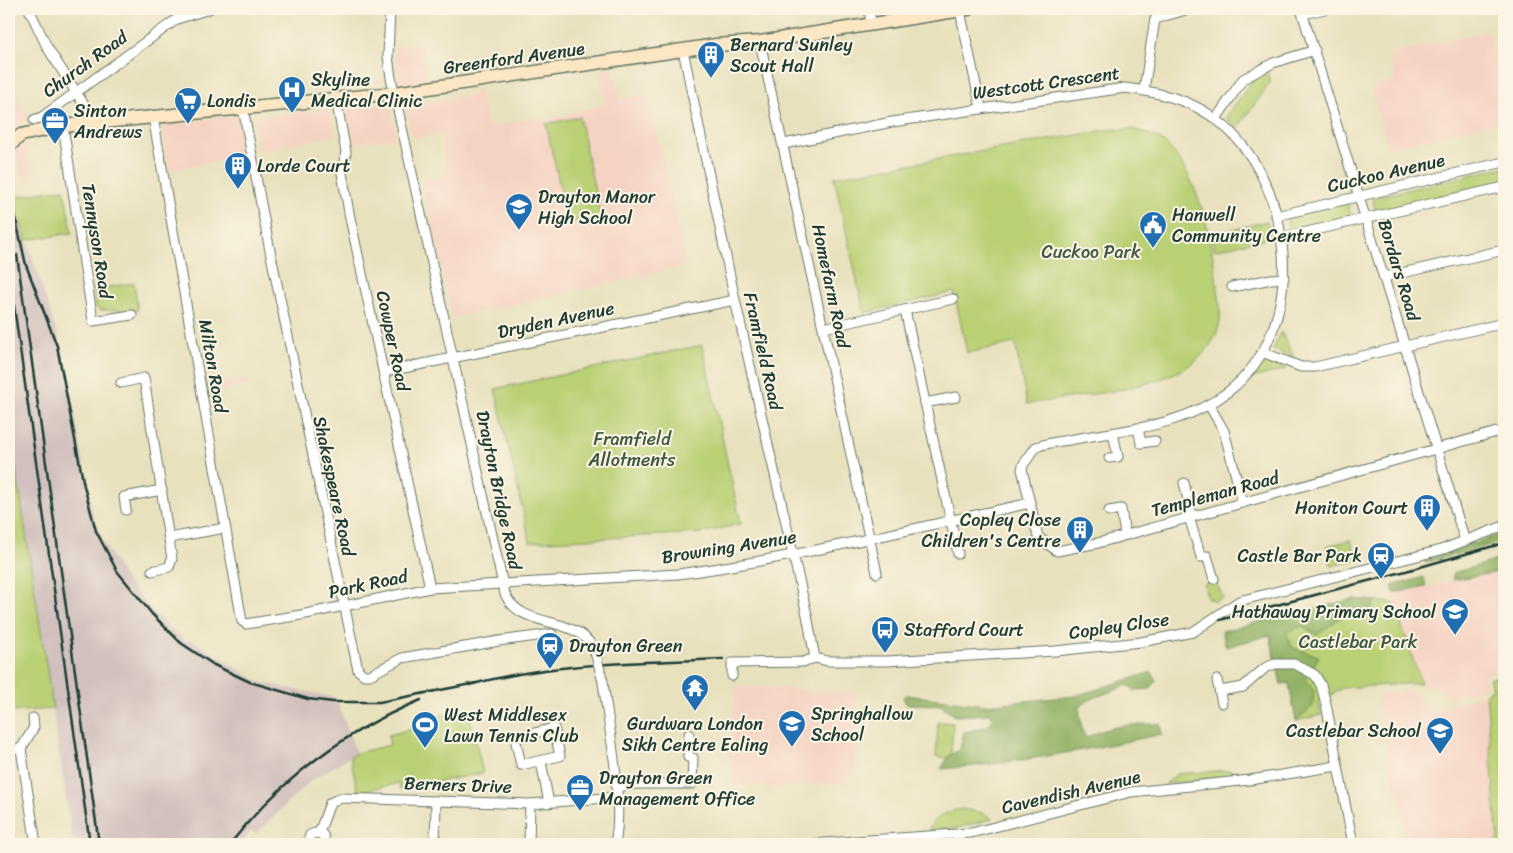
<svg xmlns="http://www.w3.org/2000/svg" width="1513" height="853" font-family="Sriracha,sans-serif">
<rect width="100%" height="100%" fill="#fcf5e5"/>
<filter id="ink" filterUnits="userSpaceOnUse"><feTurbulence type="fractalNoise" baseFrequency=".02" numOctaves="2"/><feDisplacementMap in="SourceGraphic" scale="10" xChannelSelector="R" yChannelSelector="G"/><feConvolveMatrix kernelMatrix="1 2 1 2 8 2 1 2 1" color-interpolation-filters="sRGB"/></filter>
<filter id="wash" filterUnits="userSpaceOnUse"><feTurbulence type="fractalNoise" baseFrequency=".0096" numOctaves="4" result="noise"/><feDisplacementMap in="SourceGraphic" scale="20" xChannelSelector="R" yChannelSelector="G"/><feGaussianBlur stdDeviation="1.12" result="paint"/><feColorMatrix in="noise" values="0 0 0 0 0 0 0 0 0 0 0 0 0 0 0 0 0 1.4 0 .05"/><feComposite in="paint" operator="in"/></filter>
<g filter="url(#wash)">
<rect width="100%" height="100%" fill="#e8e1bd"/>
<g fill="#f5d3c2">
<polygon points="1488,31 1504,102 1504,121 1388,148 1371,88 1395,80 1388,55"/>
<polygon points="422,44 427,82 404,85 397,81 394,47"/>
<polygon points="612,68 620,100 648,94 686,266 452,318 422,180 449,175 440,133 412,138 404,106 460,96 461,98 475,95 474,91 479,91 488,127 537,117 543,121 606,104 598,71"/>
<polygon points="9,87 30,117 16,127 12,111"/>
<polygon points="389,101 396,138 352,143 343,108"/>
<polygon points="328,109 336,136 258,150 252,119 253,117"/>
<polygon points="237,116 245,156 169,170 161,124"/>
<polygon points="26,143 33,179 26,181 14,151"/>
<polygon points="248,379 249,385 208,392 207,386"/>
<polygon points="1504,571 1504,669 1484,676 1487,687 1456,697 1446,695 1440,687 1421,683 1394,603 1394,593"/>
<polygon points="735,686 856,693 854,770 840,783 772,788 754,784 733,787 734,762 729,762"/>
<polygon points="1408,690 1418,695 1425,710 1461,703 1486,693 1498,844 1407,844 1377,695"/>
</g>
<polygon fill="#d1c0bd" points="10,158 13,197 63,352 93,515 108,551 127,582 155,614 185,641 191,640 259,682 336,698 356,753 310,781 256,834 251,831 241,844 73,844 9,424"/>
<g fill="#bad074" stroke="#6c8654">
<polygon points="1267,72 1270,83 1237,129 1226,117 1253,80"/>
<polygon points="579,117 600,215 568,223 546,124"/>
<path d="M1132 129C1145 133 1159 136 1169 147 1201 183 1211 238 1217 284 1219 295 1221 310 1220 321 1218 335 1210 347 1200 357 1166 390 1074 396 1027 404L1015 343 967 353 954 292 864 313 834 177 1106 130Z"/>
<polygon points="1504,167 1504,183 1376,212 1372,198"/>
<polygon points="64,189 72,233 26,240 13,197"/>
<polygon points="1348,202 1351,217 1290,232 1286,217"/>
<polygon points="1267,221 1271,237 1215,250 1211,235"/>
<polygon points="134,283 138,310 99,310 96,307 94,289"/>
<polygon points="1281,332 1295,359 1273,350"/>
<polygon points="702,345 741,524 702,533 530,542 495,389"/>
<polygon points="1266,362 1287,369 1252,378"/>
<polygon points="9,424 53,709 9,712"/>
<polygon points="1351,540 1356,560 1331,566 1326,546"/>
<polygon points="1208,581 1216,583 1223,597 1214,602 1211,599 1208,599 1204,585"/>
<polygon points="1354,599 1394,603 1421,683 1342,688 1319,703 1321,715 1296,721 1289,683 1281,684 1267,621"/>
<polygon points="1504,674 1504,844 1498,844 1486,693 1493,689 1489,679"/>
<polygon points="468,708 483,773 400,789 399,783 358,792 350,757 356,753 390,745 388,735 429,725 427,719"/>
<polygon points="938,722 953,723 951,758 936,757"/>
<polygon points="1230,770 1246,776 1165,784 1177,774"/>
<path d="M963 809 983 813 992 819 957 828 929 830C936 815 948 811 963 809Z"/>
</g>
<g fill="#93b266" stroke="#59784d">
<polygon points="1504,533 1504,541 1425,563 1425,560"/>
<polygon points="1504,558 1504,571 1453,580 1453,573"/>
<polygon points="1424,577 1426,586 1394,593 1392,586"/>
<polygon points="1354,599 1376,601 1367,616 1344,615 1317,635 1302,626 1286,633 1293,648 1319,656 1306,680 1314,691 1313,706 1296,721 1289,683 1281,684 1270,635 1226,647 1222,631"/>
<path d="M1152 672 1156 681 1150 689 1134 690 1127 685C1112 693 1091 696 1079 707L1082 730 1086 738C1109 725 1134 724 1160 724L1162 734C1088 750 1017 763 941 769L949 756 960 749 964 732 985 727 993 720 991 714 955 716 941 705 906 704 903 697 907 695 985 705 1075 696Z"/>
</g>
</g>
<g filter="url(#ink)">
<g fill="none" stroke-linecap="round" stroke-linejoin="round">
<defs>
<g id="street">
<polyline points="29,9 47,47 90,114 92,124"/>
<path d="M390 9 388 56 391 78 505 594C523 634 585 610 597 659"/>
<polyline points="869,9 871,23"/>
<polyline points="1301,9 1465,541"/>
<polyline points="960,11 981,108"/>
<polyline points="1303,14 1325,9"/>
<polyline points="760,42 877,573"/>
<polyline points="683,50 735,300 807,615 815,658"/>
<polyline points="1144,90 1155,19 1189,9"/>
<polyline points="336,99 346,152 342,173 350,218 430,588"/>
<polyline points="243,108 269,246 358,670 364,675 370,675 402,658 499,641 552,634"/>
<path d="M153 117 242 621 246 624 301 615 430 588 678 574C797 558 913 528 1030 503"/>
<polyline points="1216,119 1243,79 1273,63 1315,50"/>
<polyline points="34,120 42,117 177,19 209,9"/>
<polyline points="63,126 93,321 132,315"/>
<path d="M784 144 892 122 1125 88C1157 92 1190 99 1217 120 1295 181 1311 326 1229 391 1186 425 1133 429 1080 438 1066 441 1049 442 1036 447L1023 465 1022 469 1038 537 1057 551 1098 543 1504 430"/>
<polyline points="1276,216 1504,162"/>
<polyline points="1280,238 1504,187"/>
<polyline points="1384,277 1504,250"/>
<polyline points="1232,287 1271,279 1284,278"/>
<polyline points="905,310 958,554"/>
<polyline points="824,328 953,299"/>
<polyline points="1262,352 1301,367 1315,367 1504,323"/>
<polyline points="384,372 735,300"/>
<polyline points="121,383 144,378 172,559 169,567 152,571"/>
<polyline points="925,403 956,397"/>
<polyline points="1209,405 1224,431 1243,503"/>
<polyline points="1138,428 1141,443 1155,441"/>
<polyline points="1109,458 1118,457 1113,433"/>
<polyline points="1184,483 1192,516"/>
<polyline points="126,510 124,497 162,490"/>
<polyline points="1109,511 1121,509 1125,535"/>
<polyline points="1189,517 1201,557 1207,556 1214,579"/>
<polyline points="169,538 225,528"/>
<polyline points="732,676 732,663 803,662 815,658 827,661 887,661 1055,651 1141,642 1193,632 1239,601 1441,550 1504,526"/>
<polyline points="1217,680 1222,703"/>
<path d="M603 682C609 730 624 798 615 844"/>
<polyline points="1220,691 1243,687 1265,668 1275,664 1295,664 1315,675 1321,685 1326,704 1353,844"/>
<polygon points="554,728 560,756 521,765 515,738"/>
<polyline points="9,749 21,749"/>
<polyline points="21,749 36,844"/>
<polyline points="21,749 34,727 33,718"/>
<polyline points="541,762 549,803"/>
<polyline points="616,787 636,784 692,784 693,758 688,757 689,734"/>
<polyline points="319,833 330,803 340,798 530,804 617,797"/>
<polyline points="307,844 310,835 315,833 323,835 326,844"/>
<polyline points="435,844 436,801"/>
<polyline points="529,844 530,804"/>
<polyline points="812,844 971,833 1131,792 1250,780 1337,766"/>
</g>
<polyline id="secondary" points="9,146 21,135 63,126 395,93 716,45 760,42 968,9"/>
</defs>
<use href="#street" stroke="#657664" stroke-width="11"/>
<use href="#secondary" stroke="#657664" stroke-width="15"/>
<use href="#street" stroke="#fff" stroke-width="9"/>
<use href="#secondary" stroke="#fbe7c3" stroke-width="12"/>
<g stroke="#1f3d34" stroke-width="2.5">
<polyline points="9,189 26,265 57,346 84,486 96,531 117,571 152,614 181,643 214,665 250,682 308,699 333,702 380,702 476,683"/>
<polyline points="9,225 14,262"/>
<polyline points="17,255 99,844"/>
<polyline points="9,271 90,844"/>
<polyline points="1220,620 1406,571 1504,543"/>
<path d="M469 685C552 662 638 663 723 659"/>
<path d="M230 844C281 779 345 731 421 700"/>
</g>
<defs>
<polyline id="street-bridge" points="597,659 603,682"/>
</defs>
<use href="#street-bridge" stroke="#657664" stroke-width="11" stroke-linecap="butt"/>
<use href="#street-bridge" stroke="#fff" stroke-width="9"/>
</g>
</g>
<defs>
<symbol id="building-pin" viewBox="-11 -11 22 30"><path d="M0 17L-7.5 6A9.5 9.5 0 1 1 7.5 6Z" fill="#1f6fb2" stroke="#fcf5e5"/><path d="M-4-6H4V6H1V3H-1V6H-4ZM-2.5-4.3h1.7v1.8h-1.7ZM.8-4.3h1.7v1.8H.8ZM-2.5-1h1.7V.8h-1.7ZM.8-1h1.7V.8H.8Z" fill="#fff"/></symbol>
<symbol id="hospital-pin" viewBox="-11 -11 22 30"><path d="M0 17L-7.5 6A9.5 9.5 0 1 1 7.5 6Z" fill="#1f6fb2" stroke="#fcf5e5"/><path d="M-5-5h3v3.5h4V-5h3V5h-3V1.5h-4V5h-3Z" fill="#fff"/></symbol>
<symbol id="supermarket-pin" viewBox="-11 -11 22 30"><path d="M0 17L-7.5 6A9.5 9.5 0 1 1 7.5 6Z" fill="#1f6fb2" stroke="#fcf5e5"/><path d="M-6-5.5h2.5l.6 2H6L4.5 2H-2.5L-4.4-4H-6ZM-1.5 3.2a1.3 1.3 0 1 0 .1 0ZM3 3.2a1.3 1.3 0 1 0 .1 0Z" fill="#fff"/></symbol>
<symbol id="office-pin" viewBox="-11 -11 22 30"><path d="M0 17L-7.5 6A9.5 9.5 0 1 1 7.5 6Z" fill="#1f6fb2" stroke="#fcf5e5"/><path d="M-6-3h4V-5.5h4V-3h4V5H-6ZM-1-4.5V-3h2v-1.5ZM-6 0V1H6V0Z" fill="#fff"/></symbol>
<symbol id="school-pin" viewBox="-11 -11 22 30"><path d="M0 17L-7.5 6A9.5 9.5 0 1 1 7.5 6Z" fill="#1f6fb2" stroke="#fcf5e5"/><path d="M0-5L7-2L0 1L-7-2ZM-4 1L0 2.5L4 1V4Q0 6-4 4Z" fill="#fff"/></symbol>
<symbol id="civic-pin" viewBox="-11 -11 22 30"><path d="M0 17L-7.5 6A9.5 9.5 0 1 1 7.5 6Z" fill="#1f6fb2" stroke="#fcf5e5"/><path d="M-.6-6.5H3V-4.5H.6V-3L4-1V1h2V6H-6V1h2V-1L-.6-3ZM-1.2 2.5V6h2.4V2.5Z" fill="#fff"/></symbol>
<symbol id="station-pin" viewBox="-11 -11 22 30"><path d="M0 17L-7.5 6A9.5 9.5 0 1 1 7.5 6Z" fill="#1f6fb2" stroke="#fcf5e5"/><path d="M-3-6H3Q5-6 5-4V2Q5 4 3 4L4.5 6H3L1.5 4h-3L-3 6H-4.5L-3 4Q-5 4-5 2V-4Q-5-6-3-6ZM-3.5-4v3h7v-3ZM-3.5 1v1.5H-2V1ZM2 1v1.5H3.5V1Z" fill="#fff"/></symbol>
<symbol id="bus-pin" viewBox="-11 -11 22 30"><path d="M0 17L-7.5 6A9.5 9.5 0 1 1 7.5 6Z" fill="#1f6fb2" stroke="#fcf5e5"/><path d="M-5-6H5V4H4V6H2V4H-2V6H-4V4H-5ZM-3.5-4V0h7V-4ZM-3.5 1.2v1.5H-2V1.2ZM2 1.2v1.5H3.5V1.2Z" fill="#fff"/></symbol>
<symbol id="temple-pin" viewBox="-11 -11 22 30"><path d="M0 17L-7.5 6A9.5 9.5 0 1 1 7.5 6Z" fill="#1f6fb2" stroke="#fcf5e5"/><path d="M0-6L5-2H3V0L6.5 2.5H4V6H1.5V3h-3V6H-4V2.5H-6.5L-3 0V-2H-5Z" fill="#fff"/></symbol>
<symbol id="stadium-pin" viewBox="-11 -11 22 30"><path d="M0 17L-7.5 6A9.5 9.5 0 1 1 7.5 6Z" fill="#1f6fb2" stroke="#fcf5e5"/><path d="M0-5a6.5 5 0 1 0 0 10a6.5 5 0 1 0 0-10ZM-3.5-1.8h7v3.6h-7Z" fill="#fff"/></symbol>
</defs>
<g fill-rule="evenodd">
<use href="#building-pin" x="695" y="39" width="32" height="43"/>
<use href="#hospital-pin" x="276" y="74" width="32" height="43"/>
<use href="#supermarket-pin" x="172" y="85" width="32" height="43"/>
<use href="#office-pin" x="39" y="105" width="32" height="43"/>
<use href="#building-pin" x="222" y="150" width="32" height="43"/>
<use href="#school-pin" x="503" y="191" width="32" height="43"/>
<use href="#civic-pin" x="1137" y="209" width="32" height="43"/>
<use href="#building-pin" x="1411" y="492" width="32" height="43"/>
<use href="#building-pin" x="1064" y="514" width="32" height="43"/>
<use href="#station-pin" x="1365" y="540" width="32" height="43"/>
<use href="#school-pin" x="1439" y="596" width="32" height="43"/>
<use href="#bus-pin" x="869" y="614" width="32" height="43"/>
<use href="#station-pin" x="534" y="630" width="32" height="43"/>
<use href="#temple-pin" x="679" y="672" width="32" height="43"/>
<use href="#school-pin" x="776" y="708" width="32" height="43"/>
<use href="#stadium-pin" x="409" y="709" width="32" height="43"/>
<use href="#school-pin" x="1424" y="715" width="32" height="43"/>
<use href="#office-pin" x="564" y="772" width="32" height="43"/>
</g>
<g text-anchor="middle" stroke-width="4" stroke-linejoin="round" paint-order="stroke">
<g font-size="18" fill="#1f3d34" stroke="#fcf5e5" text-anchor="start">
<text x="730" y="51">Bernard Sunley<tspan x="730" dy="21">Scout Hall</tspan></text>
<text x="311" y="86">Skyline<tspan x="311" dy="21">Medical Clinic</tspan></text>
<text x="207" y="107">Londis</text>
<text x="74" y="117">Sinton<tspan x="74" dy="21">Andrews</tspan></text>
<text x="257" y="172">Lorde Court</text>
<text x="538" y="203">Drayton Manor<tspan x="538" dy="21">High School</tspan></text>
<text x="1172" y="221">Hanwell<tspan x="1172" dy="21">Community Centre</tspan></text>
<text x="1408" y="514" text-anchor="end">Honiton Court</text>
<text x="1061" y="526" text-anchor="end">Copley Close<tspan x="1061" dy="21">Children's Centre</tspan></text>
<text x="1362" y="562" text-anchor="end">Castle Bar Park</text>
<text x="1436" y="618" text-anchor="end">Hathaway Primary School</text>
<text x="904" y="636">Stafford Court</text>
<text x="569" y="652">Drayton Green</text>
<text x="811" y="720">Springhallow<tspan x="811" dy="21">School</tspan></text>
<text x="444" y="721">West Middlesex<tspan x="444" dy="21">Lawn Tennis Club</tspan></text>
<text x="695" y="730" text-anchor="middle">Gurdwara London<tspan x="695" dy="21">Sikh Centre Ealing</tspan></text>
<text x="1421" y="737" text-anchor="end">Castlebar School</text>
<text x="599" y="784">Drayton Green<tspan x="599" dy="21">Management Office</tspan></text>
</g>
<g font-size="18" fill="#1f3d34" stroke="#fcf5e5">
<text transform="translate(514 58) rotate(-8)" y="6">Greenford Avenue</text>
<text transform="translate(85 64) rotate(-36)" y="6">Church Road</text>
<text transform="translate(1046 83) rotate(-8)" y="6">Westcott Crescent</text>
<text transform="translate(1386 173) rotate(-13)" y="6">Cuckoo Avenue</text>
<text transform="translate(97 241) rotate(81)" y="6">Tennyson Road</text>
<text transform="translate(1399 270) rotate(73)" y="6">Bordars Road</text>
<text transform="translate(831 286) rotate(78)" y="6">Homefarm Road</text>
<text transform="translate(556 320) rotate(-12)" y="6">Dryden Avenue</text>
<text transform="translate(393 341) rotate(78)" y="6">Cowper Road</text>
<text transform="translate(763 351) rotate(77)" y="6">Framfield Road</text>
<text transform="translate(213 366) rotate(80)" y="6">Milton Road</text>
<text transform="translate(334 486) rotate(78)" y="6">Shakespeare Road</text>
<text transform="translate(499 490) rotate(78)" y="6">Drayton Bridge Road</text>
<text transform="translate(1215 494) rotate(-15)" y="6">Templeman Road</text>
<text transform="translate(729 547) rotate(-9)" y="6">Browning Avenue</text>
<text transform="translate(368 584) rotate(-12)" y="6">Park Road</text>
<text transform="translate(1119 626) rotate(-8)" y="6">Copley Close</text>
<text transform="translate(458 785) rotate(2)" y="6">Berners Drive</text>
<text transform="translate(1071 792) rotate(-13)" y="6">Cavendish Avenue</text>
</g>
<g font-size="18" fill="#3e5a41" stroke="#fcf5e5">
<text x="1091" y="258">Cuckoo Park</text>
<text x="632" y="445">Framfield<tspan x="632" dy="21">Allotments</tspan></text>
<text x="1358" y="648">Castlebar Park</text>
</g>
</g>
<rect width="1513" height="853" fill="none" stroke="#fcf5e5" stroke-width="30"/>
</svg>
